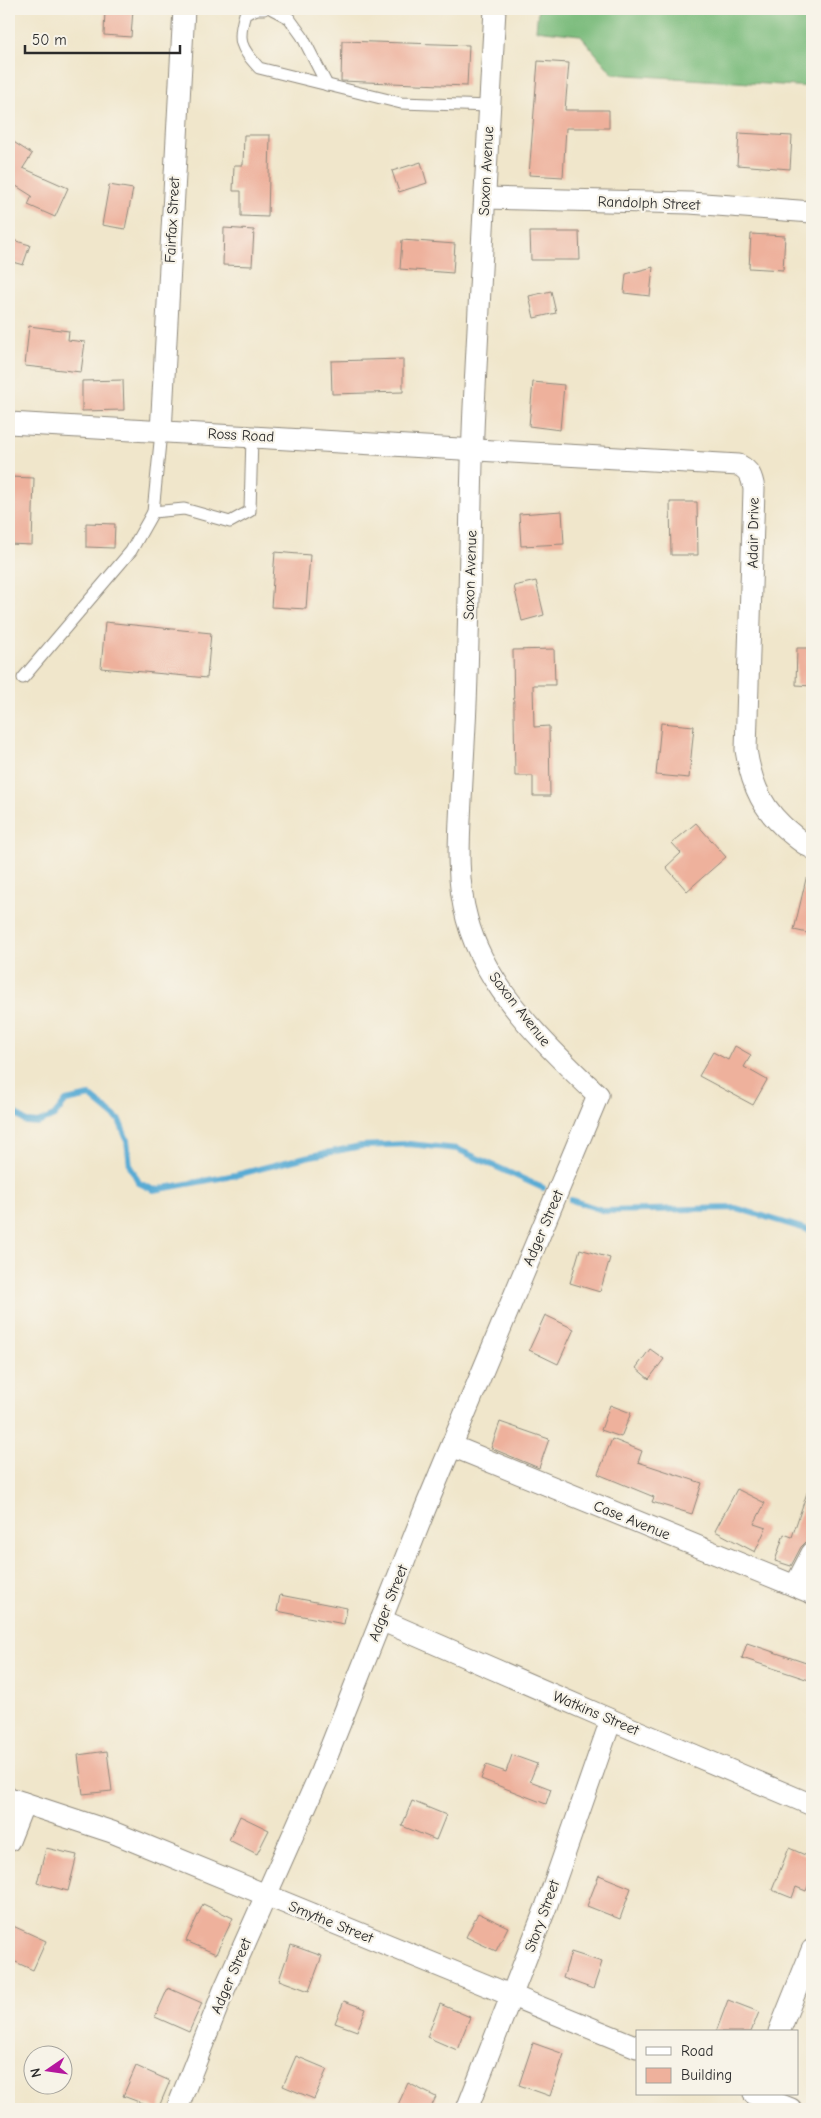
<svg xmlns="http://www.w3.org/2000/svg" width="821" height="2118" font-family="'Comic Neue',sans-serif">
<rect width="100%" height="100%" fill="#f7f3e8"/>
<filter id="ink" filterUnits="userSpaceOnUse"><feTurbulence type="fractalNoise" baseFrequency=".02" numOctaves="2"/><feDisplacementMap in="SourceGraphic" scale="10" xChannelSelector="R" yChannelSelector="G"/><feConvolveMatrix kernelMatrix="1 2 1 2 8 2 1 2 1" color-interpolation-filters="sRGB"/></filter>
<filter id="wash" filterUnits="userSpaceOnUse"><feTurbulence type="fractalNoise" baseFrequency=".0096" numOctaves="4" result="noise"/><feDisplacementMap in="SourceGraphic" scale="20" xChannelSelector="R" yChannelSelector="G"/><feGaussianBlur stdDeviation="1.12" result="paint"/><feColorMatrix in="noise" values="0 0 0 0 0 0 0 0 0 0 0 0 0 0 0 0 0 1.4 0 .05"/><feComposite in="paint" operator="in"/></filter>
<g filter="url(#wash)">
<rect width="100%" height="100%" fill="#f0e6cb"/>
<polygon fill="#7cbc7d" stroke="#547454" points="538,9 812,9 812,87 613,74 580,35 536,30"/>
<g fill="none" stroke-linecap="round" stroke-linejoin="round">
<g stroke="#59abd4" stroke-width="6">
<polyline points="9,1108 26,1122 38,1123 54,1116 66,1101 90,1096 119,1120 127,1140 130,1166 139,1183 154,1190 236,1175 306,1157 361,1146 409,1144 457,1149 543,1188"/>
<polyline points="571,1200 605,1211 736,1208 812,1231"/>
</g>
</g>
<g id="blocks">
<g fill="#eeb19c">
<polygon points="105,9 133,9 131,37 104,35"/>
<polygon points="342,41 469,45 467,86 341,81"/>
<polygon points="538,61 569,63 565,110 609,110 609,128 566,128 563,177 529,175"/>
<polygon points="739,133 792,136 790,169 737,165"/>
<polygon points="244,135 270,135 268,217 241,216 241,191 233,191 234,165 243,165"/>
<polygon points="9,139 32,154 23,168 68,188 55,217 28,205 32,196 13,184 9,191"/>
<polygon points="421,162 427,183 399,192 392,171"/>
<polygon points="109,185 133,189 125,229 102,225"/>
<polygon points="224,228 254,230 252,266 223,265"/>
<polygon points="530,232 579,232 580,260 531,260"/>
<polygon points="751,234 785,236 783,270 749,268"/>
<polygon points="9,239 30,245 23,265 9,261"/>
<polygon points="402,240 455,244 453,273 400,269"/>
<polygon points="653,267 650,296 624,293 626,274"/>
<polygon points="551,291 556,313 534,318 529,296"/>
<polygon points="29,326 69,331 68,340 85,342 81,372 25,366"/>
<polygon points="403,359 403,392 332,394 331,361"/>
<polygon points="123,380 124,410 82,411 82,381"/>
<polygon points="533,382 564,385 560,430 529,426"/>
<polygon points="9,477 34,478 32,545 9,544"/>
<polygon points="670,502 697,502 698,555 671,555"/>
<polygon points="562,511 564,544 521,546 519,514"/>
<polygon points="86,523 115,524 114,548 86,547"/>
<polygon points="275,552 310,555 306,609 271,607"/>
<polygon points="536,581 544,615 522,621 514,586"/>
<polygon points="105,622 211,633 207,678 101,668"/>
<polygon points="797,648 812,648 812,686 796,685"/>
<polygon points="554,649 555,685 533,685 534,727 549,726 550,796 533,796 533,776 515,776 513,650"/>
<polygon points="661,723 694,726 689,778 656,775"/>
<polygon points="696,823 726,857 687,891 666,867 681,853 672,843"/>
<polygon points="806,879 812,880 812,934 794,930"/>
<polygon points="735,1046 751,1055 744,1067 767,1080 753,1105 699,1076 713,1052 728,1060"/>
<polygon points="580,1249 610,1258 600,1292 570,1283"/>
<polygon points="545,1315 574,1329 558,1364 529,1350"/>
<polygon points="650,1349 664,1359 649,1379 636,1368"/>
<polygon points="610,1405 631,1413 621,1437 601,1430"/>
<polygon points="500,1422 549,1439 539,1468 491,1448"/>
<polygon points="612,1439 642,1451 638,1462 702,1483 692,1514 652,1502 654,1497 598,1474"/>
<polygon points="809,1487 812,1487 812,1541 806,1542 801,1547 791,1566 775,1561 784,1534 792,1537"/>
<polygon points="737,1489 765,1503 754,1524 766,1528 755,1552 715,1531"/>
<polygon points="280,1595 347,1608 344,1624 277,1611"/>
<polygon points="747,1643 812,1665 812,1681 742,1658"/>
<polygon points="107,1751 112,1791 83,1794 78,1755"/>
<polygon points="512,1755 537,1764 530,1781 551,1789 546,1804 481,1779 486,1765 506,1772"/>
<polygon points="412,1801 446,1815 436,1840 402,1826"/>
<polygon points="240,1816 269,1830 257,1854 229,1840"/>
<polygon points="46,1848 77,1855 68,1891 37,1883"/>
<polygon points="789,1848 812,1858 812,1876 806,1891 796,1887 792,1898 772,1890"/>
<polygon points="599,1875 631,1888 620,1919 587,1906"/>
<polygon points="203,1904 233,1918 216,1954 186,1941"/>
<polygon points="478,1913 508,1927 496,1951 466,1937"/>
<polygon points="13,1926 46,1941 33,1970 9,1959 9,1936"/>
<polygon points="291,1945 322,1956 309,1991 279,1980"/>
<polygon points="571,1952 602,1962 593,1989 563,1978"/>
<polygon points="168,1988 202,2003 189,2032 155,2017"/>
<polygon points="728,2000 759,2012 751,2032 716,2032"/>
<polygon points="344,2001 366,2009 357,2031 335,2023"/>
<polygon points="440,2004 470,2017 457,2050 427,2037"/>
<polygon points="533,2043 564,2054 550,2096 519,2085"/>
<polygon points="296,2056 327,2069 314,2099 283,2086"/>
<polygon points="136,2066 170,2081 158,2109 123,2096"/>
<polygon points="408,2083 436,2097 430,2109 396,2109"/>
</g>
</g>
</g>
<g filter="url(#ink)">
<use href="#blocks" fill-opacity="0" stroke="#8e887b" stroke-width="1"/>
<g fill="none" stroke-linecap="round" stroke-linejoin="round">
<defs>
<g id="lane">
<path d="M264 9H257L245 14C237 41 240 47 259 68L401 103 490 106"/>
<polyline points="272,9 289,18 302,36 327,85"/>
<polyline points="153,512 161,432"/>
<polyline points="23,678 131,551 153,512 184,509 230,522 250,511 252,436"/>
</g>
<g id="street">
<polyline points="485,198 690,203 812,212"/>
<path d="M9 423 739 465C750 471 752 477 754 489L746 750C752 787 763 811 793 835 799 840 805 845 812 848"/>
<polyline points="161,432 184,9"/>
<polyline points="452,1446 812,1593"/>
<polyline points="795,1586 812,1553"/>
<polyline points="381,1620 611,1720 812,1805"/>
<polyline points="9,1798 112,1832 637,2047"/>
<polyline points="9,1841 24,1803"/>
<polyline points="779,2032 812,1950"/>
<polyline points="754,2094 791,2109"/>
<path d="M177 2109 224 1990 320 1774 425 1509 598 1095C548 1048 485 988 467 919 456 880 459 840 461 800 463 758 466 717 467 675 470 586 470 496 474 407 480 274 488 142 495 9"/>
<polyline points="467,2109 546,1907 611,1720"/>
</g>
</defs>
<use href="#lane" stroke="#8e887b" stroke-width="13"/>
<use href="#street" stroke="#8e887b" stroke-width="23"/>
<use href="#lane" stroke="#fff" stroke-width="11"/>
<use href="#street" stroke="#fff" stroke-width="21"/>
</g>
</g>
<g text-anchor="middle" stroke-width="4.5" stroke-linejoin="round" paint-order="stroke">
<g font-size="15" fill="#2b2b2b" stroke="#f7f3e8">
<text transform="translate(486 171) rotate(-87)" y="5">Saxon Avenue</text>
<text transform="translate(649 203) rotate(2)" y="5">Randolph Street</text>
<text transform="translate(172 220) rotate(-87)" y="5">Fairfax Street</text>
<text transform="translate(241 435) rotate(3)" y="5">Ross Road</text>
<text transform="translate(753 533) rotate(-89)" y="5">Adair Drive</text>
<text transform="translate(470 575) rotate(-88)" y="5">Saxon Avenue</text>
<text transform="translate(520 1009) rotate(52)" y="5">Saxon Avenue</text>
<text transform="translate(543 1228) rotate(-67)" y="5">Adger Street</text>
<text transform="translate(632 1520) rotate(22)" y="5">Case Avenue</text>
<text transform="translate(388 1603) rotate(-68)" y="5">Adger Street</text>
<text transform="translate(596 1713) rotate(23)" y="5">Watkins Street</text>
<text transform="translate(542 1916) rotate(-70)" y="5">Story Street</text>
<text transform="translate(331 1922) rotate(22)" y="5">Smythe Street</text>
<text transform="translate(231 1976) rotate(-67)" y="5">Adger Street</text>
</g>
</g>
<rect width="821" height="2118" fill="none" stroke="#f7f3e8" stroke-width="30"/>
<rect x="636" y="2030" width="162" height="65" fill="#f7f3e8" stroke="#a5a39c"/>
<rect x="646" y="2047" width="25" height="8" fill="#ffffff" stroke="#a5a39c"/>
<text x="681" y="2056" font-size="15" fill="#2b2b2b">Road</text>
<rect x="646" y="2068" width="25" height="15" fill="#eeb19c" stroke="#a5a39c"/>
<text x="681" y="2080" font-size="15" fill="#2b2b2b">Building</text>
<g transform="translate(48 2070) rotate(257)"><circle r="24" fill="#f7f3e8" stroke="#a5a39c"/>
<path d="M0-4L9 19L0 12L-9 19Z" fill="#b5179e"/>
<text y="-8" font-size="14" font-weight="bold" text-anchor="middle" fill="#2b2b2b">N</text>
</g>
<path d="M25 45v8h155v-8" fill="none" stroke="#2b2b2b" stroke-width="2.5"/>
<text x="32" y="45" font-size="15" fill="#2b2b2b" stroke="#f7f3e8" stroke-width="4" paint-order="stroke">50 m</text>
</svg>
